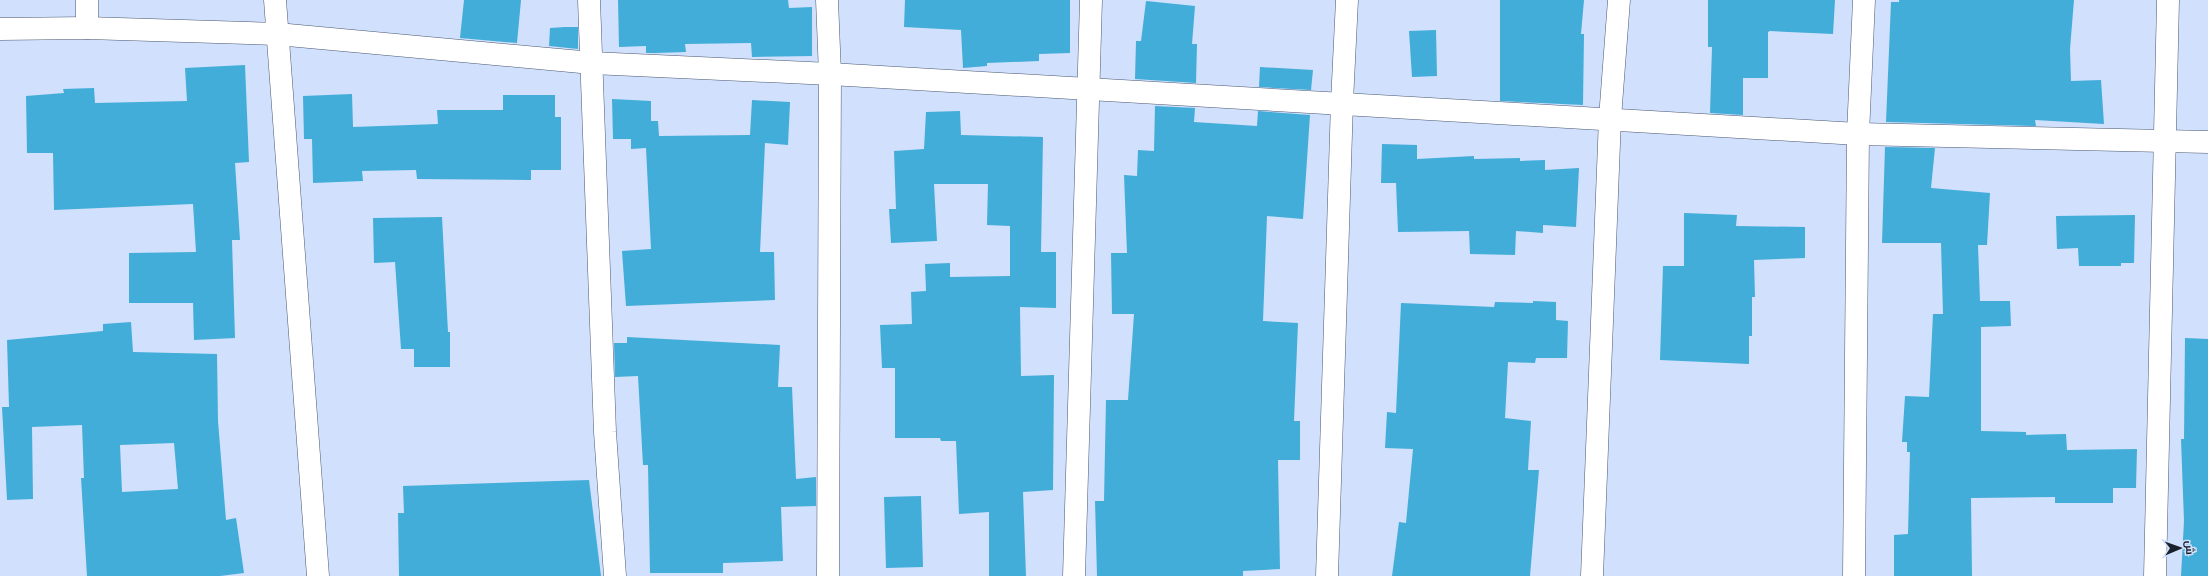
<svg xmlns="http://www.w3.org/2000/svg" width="2208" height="576" font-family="Commissioner,Cairo,sans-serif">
<rect width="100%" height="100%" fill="#d0e0fd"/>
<g fill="#42add9" fill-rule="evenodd">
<polygon points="464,0 521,0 517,43 460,38"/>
<polygon points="618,0 788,0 789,8 812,7 812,56 752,57 751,43 685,44 686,52 655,53 646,53 646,46 619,47"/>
<polygon points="905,0 1070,0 1070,53 1039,54 1039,61 987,63 987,66 963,68 961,30 904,27"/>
<polygon points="1500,0 1584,0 1581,34 1584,34 1583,105 1500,101"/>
<polygon points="1708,0 1835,0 1833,34 1770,31 1768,32 1768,78 1743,78 1743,115 1710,113 1712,47 1708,47"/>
<polygon points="1899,0 2074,0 2070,49 2071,81 2101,80 2104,124 2035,120 2036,126 1886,122 1891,2 1899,2"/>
<polygon points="1146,1 1195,6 1192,44 1197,44 1196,83 1135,79 1136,41 1141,41"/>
<polygon points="565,27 578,27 578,49 549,46 550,28"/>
<polygon points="1436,30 1437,76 1412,77 1409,31"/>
<polygon points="245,65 249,162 235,163 240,240 232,240 235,338 194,340 193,303 129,303 129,253 196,252 193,204 54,210 53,153 27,153 26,96 64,93 63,89 94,88 95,103 187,101 185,68"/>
<polygon points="1260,67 1313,70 1311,90 1259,87"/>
<polygon points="352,94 353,127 438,124 437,110 503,110 503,95 555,95 555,117 561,117 561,170 531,170 531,180 417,179 416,170 362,171 363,181 313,183 312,139 304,139 303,96"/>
<polygon points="612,99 651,101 651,121 658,121 659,136 750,135 752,100 790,102 788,145 765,143 760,252 774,252 775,300 626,306 622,251 651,249 646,148 631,149 631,139 613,139"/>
<polygon points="1155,106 1195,108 1194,122 1257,126 1258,111 1310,115 1303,219 1267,216 1263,321 1298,323 1294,421 1300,421 1300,460 1278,460 1280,569 1243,571 1243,576 1097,576 1095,501 1104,501 1106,400 1128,400 1134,314 1112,314 1111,253 1127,253 1124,175 1137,176 1138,150 1154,151"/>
<polygon points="960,111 961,135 1043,137 1041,252 1056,252 1056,308 1020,307 1021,376 1054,375 1053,490 1023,492 1026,576 989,576 989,512 959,514 956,441 941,441 940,438 895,438 895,368 882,368 880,325 912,324 911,292 926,291 925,264 950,263 950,277 1010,276 1010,226 987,225 988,184 934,184 937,241 891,243 889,209 896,209 894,151 924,149 926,112"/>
<polygon points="1382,144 1417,145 1417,159 1474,156 1474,159 1520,158 1520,161 1545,160 1545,170 1579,168 1576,227 1543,225 1543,233 1516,231 1515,255 1470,254 1469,231 1398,232 1396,183 1381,183"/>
<polygon points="1885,147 1935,148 1931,188 1990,193 1987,245 1978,245 1980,301 2010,301 2011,326 1981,327 1981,431 2026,432 2026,435 2066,434 2067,450 2137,449 2136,488 2113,488 2113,503 2055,503 2055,497 1971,498 1972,576 1894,576 1894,535 1908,534 1910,452 1907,452 1907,442 1902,442 1905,396 1929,397 1933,314 1943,314 1941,243 1882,243"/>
<polygon points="1684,213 1737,215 1736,226 1805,227 1805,258 1754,260 1755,297 1752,297 1752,336 1749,336 1749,364 1660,360 1663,266 1684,266"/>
<polygon points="2135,215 2134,263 2121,263 2121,266 2079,266 2078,248 2057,249 2056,216"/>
<polygon points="442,217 448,332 450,332 450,367 414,367 414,349 401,349 395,262 374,263 373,218"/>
<polygon points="1533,301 1556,302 1556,320 1568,321 1567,358 1536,358 1535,363 1508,362 1505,418 1531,421 1528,470 1539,470 1530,576 1392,576 1399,522 1406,523 1413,449 1385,448 1387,412 1396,413 1401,303 1494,307 1495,302 1533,303"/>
<path d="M131 322 133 352 217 354 218 421 226 520 236 518 244 573 220 576H87L81 478H84L82 425 32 427 33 499 7 500 2 407H9L7 340 103 331V324ZM174 443 178 489 122 492 120 445Z"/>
<polygon points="627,337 780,345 778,387 792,387 796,479 816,477 816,506 781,507 783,561 723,563 723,573 650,573 648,465 643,465 638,376 615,377 614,343 627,343"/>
<polygon points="2185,338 2208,339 2208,576 2181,576 2184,521 2181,439 2184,439"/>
<polygon points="589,480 601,576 399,576 398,513 404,513 403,486"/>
<polygon points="921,496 923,567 886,568 884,497"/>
</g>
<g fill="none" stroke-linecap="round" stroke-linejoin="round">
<defs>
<g id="street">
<polyline points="87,0 87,28"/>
<polyline points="275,0 318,576"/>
<polyline points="589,0 605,432 615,576"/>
<polyline points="827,0 830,74 828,576"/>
<polyline points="0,29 87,28 277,34 592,63 830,74 1858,134 2208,142"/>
<polyline points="1074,576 1091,0"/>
<polyline points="1327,576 1342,102 1347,0"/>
<polyline points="1592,576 1610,118 1619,0"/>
<polyline points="1854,576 1858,134 1864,0"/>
<polyline points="2155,576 2168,0"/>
</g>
</defs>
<use href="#street" stroke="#4a5870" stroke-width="23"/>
<use href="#street" stroke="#fff" stroke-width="22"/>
</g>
<g transform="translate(2180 548) rotate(88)" stroke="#d0e0fd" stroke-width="3" paint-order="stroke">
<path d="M0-3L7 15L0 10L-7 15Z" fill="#1b212b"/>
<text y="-6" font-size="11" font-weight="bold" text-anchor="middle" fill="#1b212b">ش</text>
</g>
</svg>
